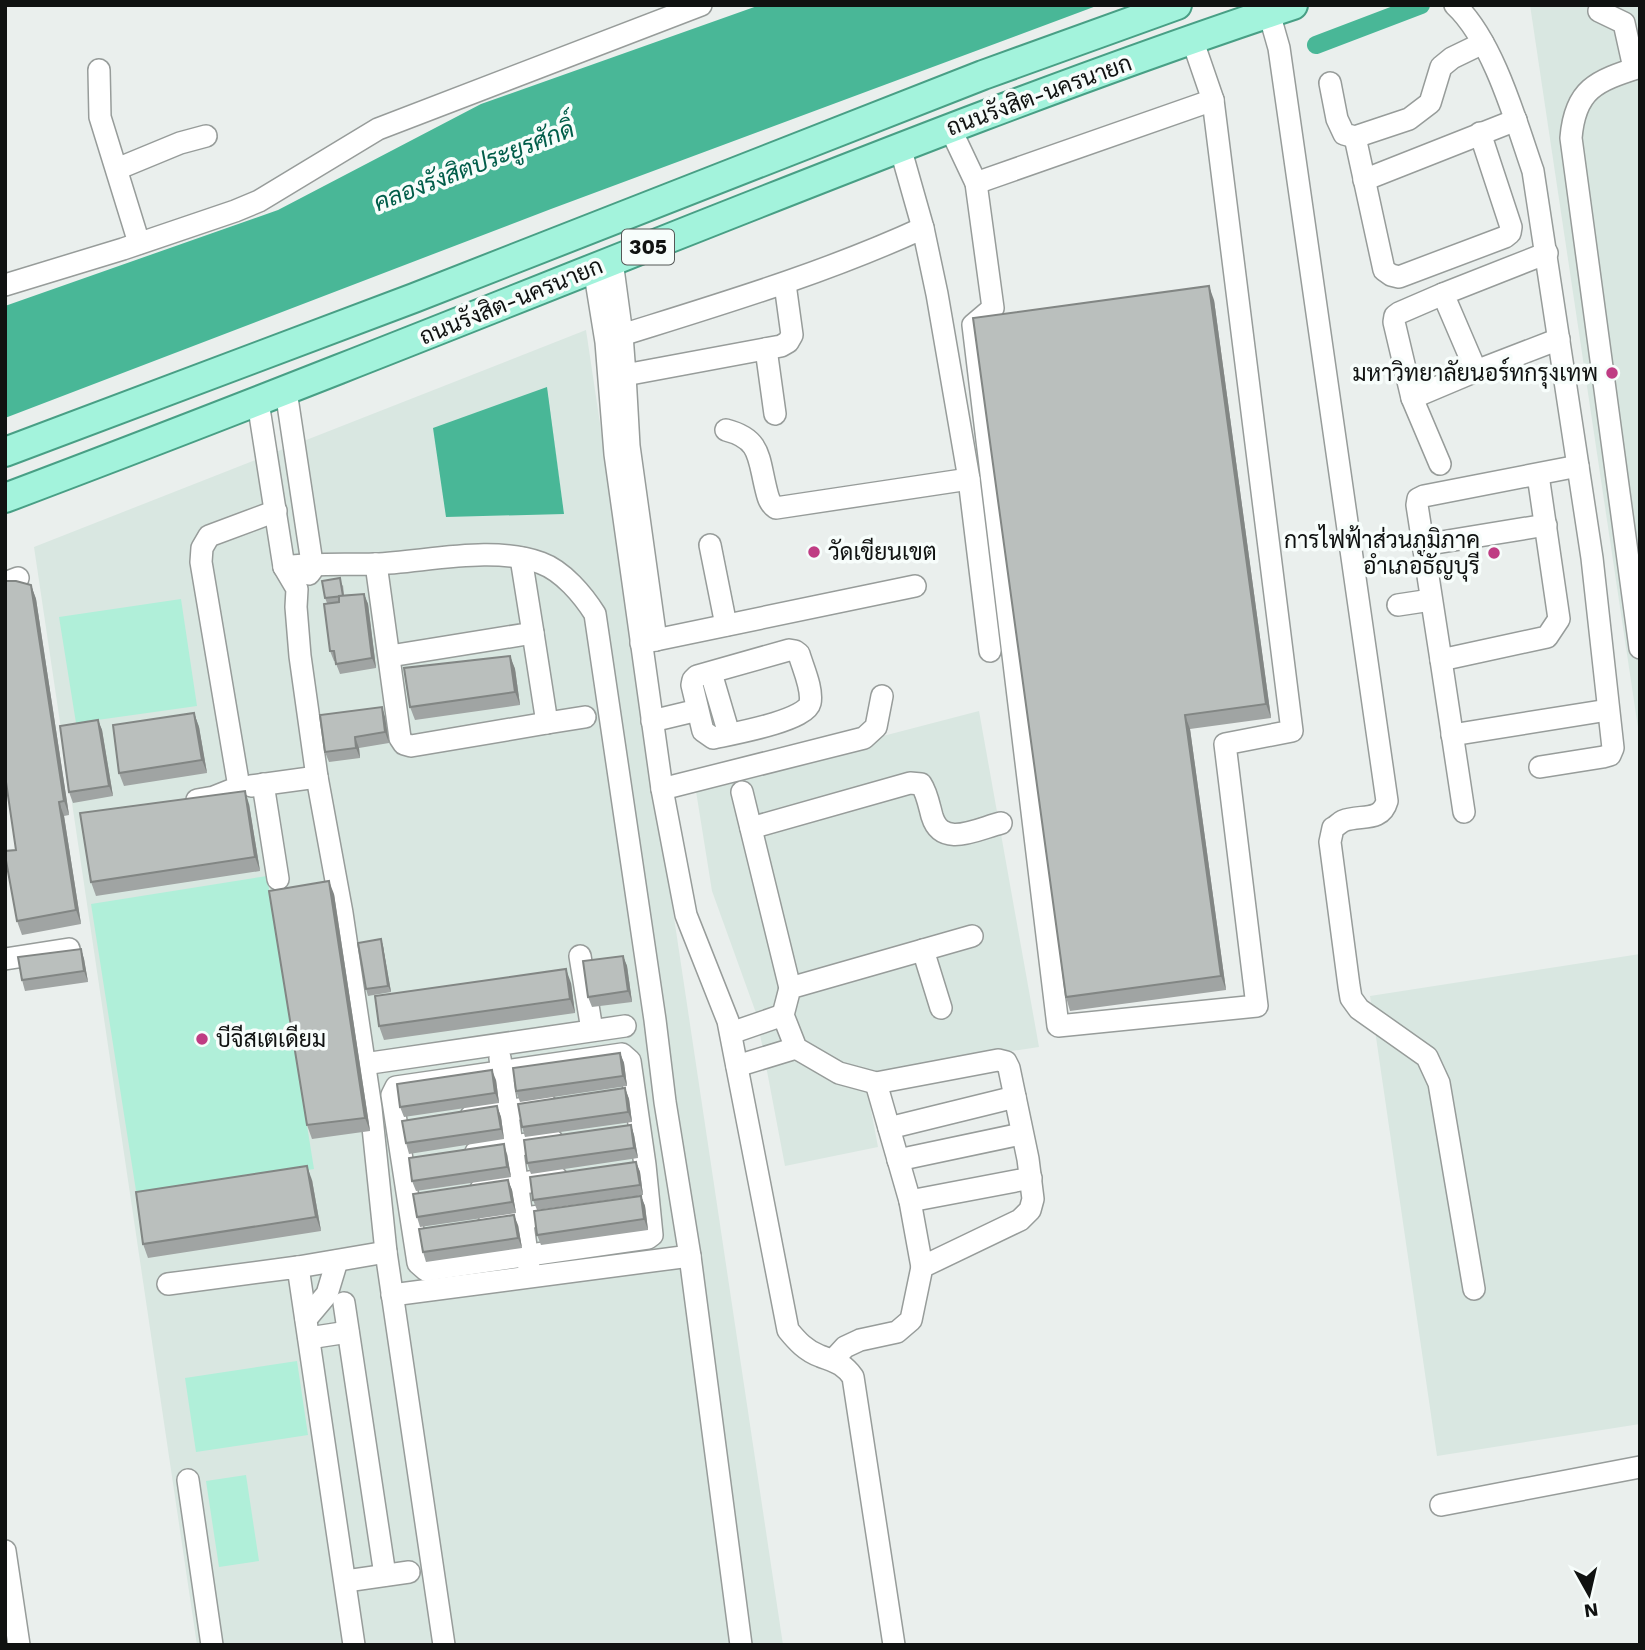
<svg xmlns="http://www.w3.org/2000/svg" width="1645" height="1650" font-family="'Work Sans',Sarabun,sans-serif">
<rect width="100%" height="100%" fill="#eaefed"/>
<g fill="#d9e7e1">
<polygon points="1530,5 1640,5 1640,741"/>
<polygon points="586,330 783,1645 197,1645 34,547"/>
<polygon points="979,711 1039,1047 864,1073 878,1147 785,1166 756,1013 712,891 695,785"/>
<polygon points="1640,954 1640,1424 1437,1456 1370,996"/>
</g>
<g fill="#b0efd9">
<polygon points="181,599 197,706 76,723 59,617"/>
<polygon points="267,876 314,1169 137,1197 91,904"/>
<polygon points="297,1361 308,1435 196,1452 185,1378"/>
<polygon points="246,1475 259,1561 219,1567 206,1481"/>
</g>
<g fill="#49b797">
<polygon points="760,5 1099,5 551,209 5,418 5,306 278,210 481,104"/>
<polygon points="547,387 564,514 446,517 433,428"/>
</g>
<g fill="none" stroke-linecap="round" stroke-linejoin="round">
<polyline stroke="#49b797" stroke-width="18" points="1316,45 1421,5"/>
<defs>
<g id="minor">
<path d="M1455 5C1493 40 1516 122 1533 171L1592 558 1613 748 1610 755 1603 757 1540 767"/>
<polyline points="1599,11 1624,23 1634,68"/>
<path d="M1269 13 1279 48 1387 801C1381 823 1360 814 1343 821 1339 823 1337 826 1333 828L1330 842 1349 986 1351 998 1359 1009 1427 1057 1439 1083 1474 1289"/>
<path d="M1640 67C1596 81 1575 89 1571 138L1640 648"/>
<polyline points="99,70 100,117 139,243"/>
<polyline points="1330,83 1337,119 1344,134 1355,137 1409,119 1430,103 1441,67 1452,58 1483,43"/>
<polyline points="950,128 976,183 993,308 973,325 1058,1026 1257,1006 1225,744 1292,731 1213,100 1192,39"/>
<polyline points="1355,137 1384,270 1391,275 1399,277 1505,237 1510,233 1511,227 1480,133"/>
<polyline points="900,147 923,228"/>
<polyline points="117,169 180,143 206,136"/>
<polyline points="1364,180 1516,120"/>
<polyline points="976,183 1213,100"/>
<polyline points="1547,253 1443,294 1476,371 1559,339"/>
<path d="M612 261 622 335C724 303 825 273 923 228L937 294 969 479 990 651"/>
<path d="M594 268 606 342 615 454 662 789 686 915 728 1021 788 1330C797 1341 806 1351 820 1356 835 1362 843 1363 853 1377L894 1645"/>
<polyline points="5,285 123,249 235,211 259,201 378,129 701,5"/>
<polyline points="622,335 625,375 781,346 788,342 792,335 785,284"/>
<polyline points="766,349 775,414"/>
<polyline points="625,375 629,446 656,640"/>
<polyline points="286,391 312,563 312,570 309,574"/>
<polyline points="1412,398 1476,371"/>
<polyline points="258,402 284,567 297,589 296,607 300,656 317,777 342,913 371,1108 386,1252 444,1645"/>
<path d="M726 430C761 439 758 457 766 489 768 497 769 503 776 508L969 479"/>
<polyline points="1440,464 1412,398 1394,322 1395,316 1399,313 1443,294"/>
<polyline points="1538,475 1559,619 1547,637 1441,660 1417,505 1418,499 1424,496 1578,466"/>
<polyline points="710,545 726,625"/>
<polyline points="1423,545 1546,525"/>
<polyline points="376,564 400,738 404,744 411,746 547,723 533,633"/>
<path d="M284 567C315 563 344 565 375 564 425 562 494 545 541 563 563 571 583 595 595 614L655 1020 665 1102 690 1256 741 1645"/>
<polyline points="5,583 18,578"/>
<polyline points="1398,605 1431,600"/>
<polyline points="641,643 915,586"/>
<polyline points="390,656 533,633 521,558"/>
<polyline points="1441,660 1464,812"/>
<polyline points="711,673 729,734"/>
<path d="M652 721 698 710 692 685 693 680 697 676 789 650 795 651 799 654C803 668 813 689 810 703 806 721 731 734 713 738L703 731 698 710"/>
<polyline points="547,723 585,717"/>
<polyline points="1452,735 1608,710"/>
<polyline points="263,784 278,879"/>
<polyline points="251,786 317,777"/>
<polyline points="662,789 864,738 876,727 882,696"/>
<polyline points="742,792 790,988"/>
<polyline points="197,800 214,797 239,787 201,562 202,548 209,536 276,511"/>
<path d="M751 828 910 783 921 784C927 793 929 805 932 816 942 849 977 829 1001 823"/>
<polyline points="923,950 941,1008"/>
<polyline points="580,956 592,1030"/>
<polyline points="5,959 69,949"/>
<polyline points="731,1033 783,1015"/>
<polygon points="622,1054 630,1061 645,1165 652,1235 648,1238 426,1270 418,1263 392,1095 396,1087"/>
<polyline points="500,1058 529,1268"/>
<polyline points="364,1064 625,1026"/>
<polyline points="737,1066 796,1048"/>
<polyline points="876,1083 910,1201 922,1267"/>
<polyline points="471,1116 546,1105"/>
<polyline points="889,1128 1015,1097"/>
<polyline points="476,1152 552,1140"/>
<polyline points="898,1160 1021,1134"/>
<polyline points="481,1189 557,1178"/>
<polyline points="910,1201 1031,1178"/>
<polyline points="489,1223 561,1213"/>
<polyline points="298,1267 386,1252"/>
<polyline points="168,1284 298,1267 354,1645"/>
<polyline points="392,1295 690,1256"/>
<polyline points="344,1303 385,1575"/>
<polyline points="306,1319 327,1294 337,1261"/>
<polyline points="309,1338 348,1332"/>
<polyline points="834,1359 845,1347 860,1340 897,1332 911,1320 922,1267 1020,1220 1030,1210 1033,1199 1028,1159 1009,1068 1006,1062 998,1060 876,1083 839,1073 796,1048 783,1015 790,988 972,936"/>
<polyline points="188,1480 212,1645"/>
<polyline points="1441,1505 1640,1467"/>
<polyline points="5,1551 19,1645"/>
<polyline points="346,1581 409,1572"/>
</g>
<g id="major">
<polyline points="5,452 414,298 983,75 1177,5"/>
<path d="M5 498C228 414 449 326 670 238 877 156 1082 75 1293 5"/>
</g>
</defs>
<use href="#minor" stroke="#979c9a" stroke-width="24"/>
<use href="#major" stroke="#489f85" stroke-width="32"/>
<use href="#minor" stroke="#fff" stroke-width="21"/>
<use href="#major" stroke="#a3f3dc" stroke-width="28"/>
</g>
<g fill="#a0a4a3">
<polygon points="1214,300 1271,718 1190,729 1226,990 1070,1011 1066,997"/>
<polygon points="5,581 31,585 36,599 69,815 64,816 81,924 22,935 17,921 16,850 8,796 5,796"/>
<polygon points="343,585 344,595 364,594 368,604 376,668 340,674 335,661 334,661 330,651 327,603 325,598"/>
<polygon points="510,656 515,669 520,705 415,720 410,707"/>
<polygon points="382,707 385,717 389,743 359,748 360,758 329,762 325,752"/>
<polygon points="194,713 199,727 207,773 124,786 119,773"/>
<polygon points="98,720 102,730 113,796 73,803 69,792"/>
<polygon points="249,804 260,871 96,896 91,882"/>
<polygon points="334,894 370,1131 312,1139 307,1125"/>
<polygon points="381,939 383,946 391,992 368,996 366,989"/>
<polygon points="81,949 84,959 88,982 25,991 22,980"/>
<polygon points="623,956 627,966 632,1002 592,1007 588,997"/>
<polygon points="571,983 575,1013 384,1040 379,1026"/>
<polygon points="620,1053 624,1063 627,1086 520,1102 516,1091"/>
<polygon points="496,1080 499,1103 404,1117 400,1107"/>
<polygon points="625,1088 629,1099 632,1122 525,1137 522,1127"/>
<polygon points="497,1106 501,1117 504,1139 409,1154 406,1143"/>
<polygon points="631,1125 634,1135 638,1158 531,1174 527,1163"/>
<polygon points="507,1154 511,1177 416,1191 412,1181"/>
<polygon points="636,1162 640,1172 643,1195 537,1210 533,1200"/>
<polygon points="312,1180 321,1231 148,1258 143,1244"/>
<polygon points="508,1180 512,1190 516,1213 420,1227 417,1217"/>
<polygon points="641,1196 645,1206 648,1230 541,1245 537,1235"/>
<polygon points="518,1225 522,1248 426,1262 423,1252"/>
</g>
<g fill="#828684">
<polygon points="1209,286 1214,300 1271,718 1266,704"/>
<polygon points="31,585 36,599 69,815 64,801"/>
<polygon points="364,594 368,604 376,668 372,658"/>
<polygon points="510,656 515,669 520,705 515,692"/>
<polygon points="382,707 385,717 389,743 385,732"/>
<polygon points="194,713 199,727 207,773 202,760"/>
<polygon points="1185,715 1190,729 1226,990 1221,976"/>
<polygon points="98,720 102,730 113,796 109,786"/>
<polygon points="355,737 359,748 360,758 356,748"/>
<polygon points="245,791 249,804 260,871 255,857"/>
<polygon points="59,802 64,816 81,924 76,910"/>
<polygon points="329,881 334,894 370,1131 365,1118"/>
<polygon points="381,939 383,946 391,992 388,986"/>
<polygon points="81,949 84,959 88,982 84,971"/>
<polygon points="623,956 627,966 632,1002 628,991"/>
<polygon points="566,969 571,983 575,1013 570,999"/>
<polygon points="620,1053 624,1063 627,1086 623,1076"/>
<polygon points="492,1070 496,1080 499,1103 495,1093"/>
<polygon points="625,1088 629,1099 632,1122 628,1112"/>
<polygon points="497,1106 501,1117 504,1139 501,1129"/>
<polygon points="631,1125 634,1135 638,1158 634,1148"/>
<polygon points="504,1144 507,1154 511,1177 507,1167"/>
<polygon points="636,1162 640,1172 643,1195 640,1185"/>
<polygon points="307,1166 312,1180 321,1231 316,1217"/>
<polygon points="508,1180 512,1190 516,1213 512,1202"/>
<polygon points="641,1196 645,1206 648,1230 644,1219"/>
<polygon points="514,1215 518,1225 522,1248 518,1238"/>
</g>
<g fill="#babfbd" stroke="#828684" stroke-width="2">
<polygon points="1209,286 1266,704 1185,715 1221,976 1066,997 973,318"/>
<polygon points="340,578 343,596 325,598 322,581"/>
<polygon points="5,581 16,581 31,585 64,801 59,802 76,910 17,921 5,855 5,851 16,850 6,782 5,782"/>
<polygon points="364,594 372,658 336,664 334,651 330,651 324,604 339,602 339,596"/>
<polygon points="510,656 515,692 410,707 404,668"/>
<polygon points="382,707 385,732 355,737 356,748 325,752 320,715"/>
<polygon points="194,713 202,760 119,773 113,725"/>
<polygon points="98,720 109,786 69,792 60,726"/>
<polygon points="245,791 255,857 91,882 80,813"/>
<polygon points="329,881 365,1118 307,1125 269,891"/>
<polygon points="381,939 388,986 366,989 358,943"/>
<polygon points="81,949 84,971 22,980 18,957"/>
<polygon points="623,956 628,991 588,997 583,961"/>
<polygon points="566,969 570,999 379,1026 375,996"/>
<polygon points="620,1053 623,1076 516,1091 513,1068"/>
<polygon points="492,1070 495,1093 400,1107 397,1084"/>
<polygon points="625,1088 628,1112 522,1127 518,1104"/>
<polygon points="497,1106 501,1129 406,1143 402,1121"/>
<polygon points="631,1125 634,1148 527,1163 524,1140"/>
<polygon points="504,1144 507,1167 412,1181 409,1158"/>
<polygon points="636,1162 640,1185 533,1200 530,1177"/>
<polygon points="307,1166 316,1217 143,1244 136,1192"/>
<polygon points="508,1180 512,1202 417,1217 413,1194"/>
<polygon points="641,1196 644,1219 537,1235 534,1211"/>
<polygon points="514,1215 518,1238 423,1252 419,1229"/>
</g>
<g fill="#bf3c83" stroke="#f7fdfb" stroke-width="2.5">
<circle cx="1612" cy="373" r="7"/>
<circle cx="814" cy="552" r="7"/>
<circle cx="1494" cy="553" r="7"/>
<circle cx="202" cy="1039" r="7"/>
</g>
<g text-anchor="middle" stroke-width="7" stroke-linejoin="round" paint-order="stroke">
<rect fill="#f7fdfb" stroke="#555857" stroke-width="2" x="622" y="229.5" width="52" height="35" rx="5"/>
<g font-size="21" font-weight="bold" fill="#101211">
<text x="648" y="254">305</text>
</g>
<g font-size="23" fill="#101211" stroke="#f7fdfb">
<text transform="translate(1039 95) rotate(-20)" y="8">ถนนรังสิต-นครนายก</text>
<text transform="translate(511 301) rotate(-22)" y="8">ถนนรังสิต-นครนายก</text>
</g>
<g font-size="23" fill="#101211" stroke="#f7fdfb" text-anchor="end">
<text x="1598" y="381">มหาวิทยาลัยนอร์ทกรุงเทพ</text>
<text x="1480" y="548">การไฟฟ้าส่วนภูมิภาค<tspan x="1480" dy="26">อำเภอธัญบุรี</tspan></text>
<text x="828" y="560" text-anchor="start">วัดเขียนเขต</text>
<text x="216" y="1047" text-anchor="start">บีจีสเตเดียม</text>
</g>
<g font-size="24" font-style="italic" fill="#005d49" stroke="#f7fdfb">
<text transform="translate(474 166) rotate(-21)" y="8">คลองรังสิตประยูรศักดิ์</text>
</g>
</g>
<rect width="1645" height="1650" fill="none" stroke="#101211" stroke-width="14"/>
<g transform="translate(1589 1594) rotate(172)" stroke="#f7fdfb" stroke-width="5" paint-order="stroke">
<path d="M0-5L12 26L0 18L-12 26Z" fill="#101211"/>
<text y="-10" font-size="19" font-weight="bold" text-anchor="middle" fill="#101211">N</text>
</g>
</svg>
